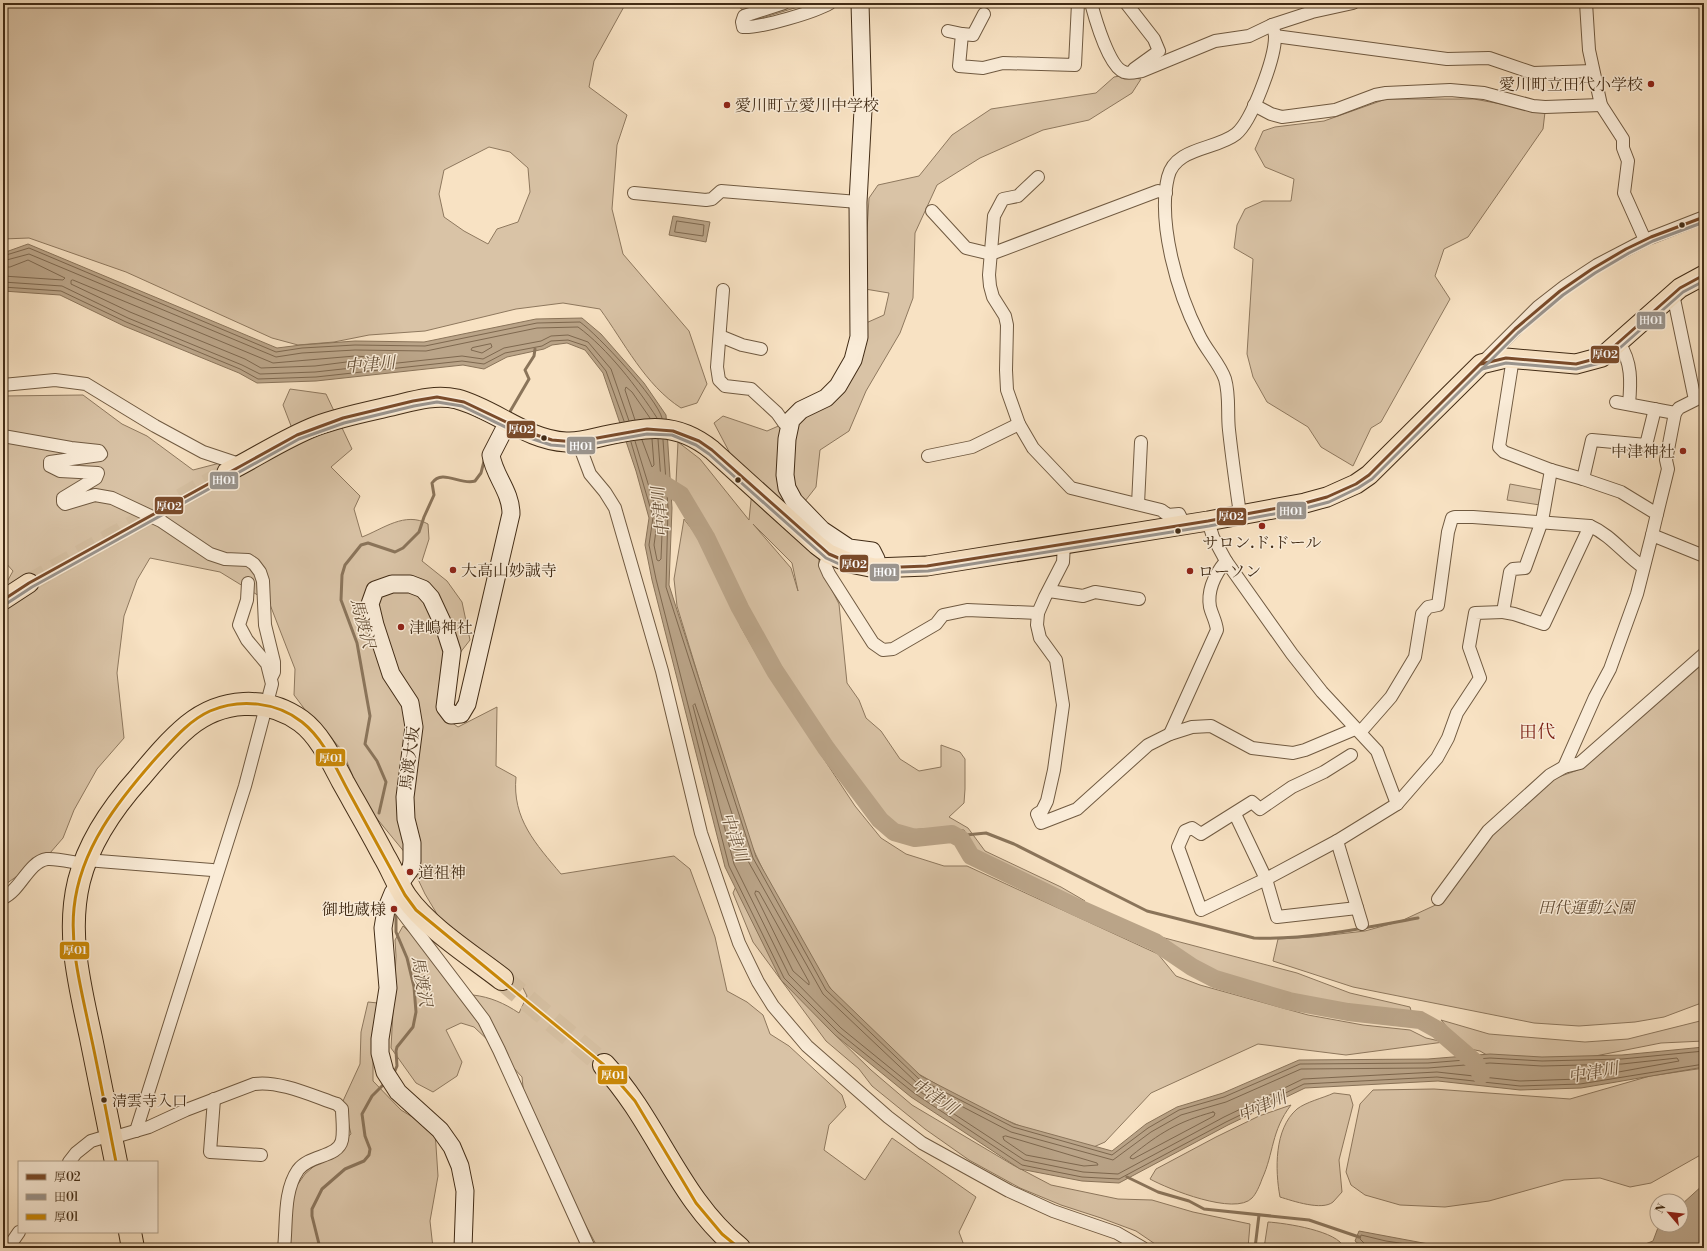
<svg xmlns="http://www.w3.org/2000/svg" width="1707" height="1251" font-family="'Libre Bodoni','Noto Serif JP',serif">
<rect width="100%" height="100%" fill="#f8e2c3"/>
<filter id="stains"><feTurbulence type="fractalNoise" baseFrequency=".005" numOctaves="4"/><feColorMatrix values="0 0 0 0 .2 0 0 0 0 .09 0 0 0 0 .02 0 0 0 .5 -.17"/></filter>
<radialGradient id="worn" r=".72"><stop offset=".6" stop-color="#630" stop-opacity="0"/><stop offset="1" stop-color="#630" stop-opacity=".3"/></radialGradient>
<g fill="#d9c3a6" stroke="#8e785e" fill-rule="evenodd">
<path d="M3 3H626L594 61 589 87 627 115 617 145 612 209 623 254 689 331 707 384 697 403 681 408C645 385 624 342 600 309L563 303 516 309 425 331 369 335 334 342 298 345 272 338 126 272 29 238 3 239ZM489 147 510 152 528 168 530 192 518 222 497 229 488 244 464 231 444 217 439 194 444 170Z"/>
<polygon points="736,3 811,3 752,21"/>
<path d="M1120 76 1141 79 1132 93 1089 120 1043 130 980 158 937 185 915 233 913 298 900 333 866 391 849 431 820 450 816 487 795 514 819 557V564L839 604 847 683 859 700 866 718 881 731 900 759 919 771 941 767V745L960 752 965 759V789L964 803 949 817 968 828 985 851 1061 887 1085 901 1082 905 982 858 973 847 964 830 941 828 904 830 867 799 786 681 752 622 713 541 676 482 678 442 700 459 749 520 753 481 733 459 714 423 723 416 767 431 831 403 866 323 884 315 889 293 865 289 864 280 869 198 878 185 919 176 952 135 991 109 1096 93 1114 77ZM753 524 792 563 798 591 791 568Z"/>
<polygon points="1386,99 1474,99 1545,112 1543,129 1468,237 1444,249 1435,276 1450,299 1381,422 1371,428 1353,466 1321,447 1308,427 1267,402 1253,377 1247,354 1253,259 1234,248 1237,225 1245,209 1263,201 1291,201 1294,179 1265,167 1255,149 1263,131 1275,127 1324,121"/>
<path d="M290 389 326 394 352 449 331 467 360 496 354 509 362 537C383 529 405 511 428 524L429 539 422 561 447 581 462 602 470 640 449 667 443 689 440 714 458 727 497 707 496 766 516 777C512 819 536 844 561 874L674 856 690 869 715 937 727 991 747 1002 763 1015 770 1034 789 1046 842 1095 846 1107 829 1125 824 1150 865 1180 892 1138 976 1197 959 1232 965 1248H598L526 1116 522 1077 491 1043 474 1027 461 1023 446 1030 462 1062 457 1076 433 1092 416 1083 391 1048 396 956 395 940 403 926 473 995C490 997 504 1003 519 1013L527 996 521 984 510 974 446 929 425 894 406 854 374 815 359 791 342 750 306 711 294 695 295 669 269 602 220 572 150 558 137 580 124 616 117 673 124 738 97 769 74 810 63 838 50 853 3 886V589L13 571 3 560V396L83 395 122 424 147 436 193 470 220 463 248 470 293 431 283 405Z"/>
<polygon points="1510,484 1542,490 1540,505 1507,500"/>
<polygon points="684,519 704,545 719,574 741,627 769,676 855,806 881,838 906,854 944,866 967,866 1158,954 1176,976 1200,985 1308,1015 1363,1025 1410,1030 1426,1038 1444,1042 1346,1055 1258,1044 1151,1093 1105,1142 1089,1149 1036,1133 974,1106 917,1073 865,1029 804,957 747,836 677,606 674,579"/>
<polygon points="1704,660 1704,1002 1664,1017 1635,1022 1579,1026 1534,1023 1353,987 1273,961 1278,939 1313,937 1365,931 1401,921 1442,902 1491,834 1550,780 1578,770"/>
<polygon points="737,884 805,1001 827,1027 871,1070 912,1105 1013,1165 1051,1185 1118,1199 1152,1200 1193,1212 1250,1224 1248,1248 1161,1248 1136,1231 1101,1218 1061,1205 1020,1188 969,1160 925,1129 872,1086 859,1069 826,1041 753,942 733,893"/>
<polygon points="1142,932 1297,973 1350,993 1410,1007 1412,1014 1376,1012 1347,1008 1267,989 1212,973"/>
<polygon points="368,1002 378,1003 373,1034 373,1081 401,1110 435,1131 438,1176 430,1221 433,1248 282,1248 281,1208 305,1174 351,1134 343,1101 360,1064 361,1032"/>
<polygon points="1441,1020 1489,1034 1585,1042 1628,1039 1704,1020 1704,1041 1661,1043 1570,1061 1497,1061 1480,1051 1465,1048"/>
<polygon points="1704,1068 1704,1153 1651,1183 1630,1187 1600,1178 1564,1180 1489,1201 1445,1207 1400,1205 1365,1195 1351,1185 1346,1172 1360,1104 1373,1090 1434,1089 1570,1099 1650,1076"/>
<path d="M1334 1093 1350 1095 1353 1105 1339 1160 1342 1192C1339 1195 1336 1199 1333 1202 1322 1211 1293 1201 1280 1197 1275 1170 1274 1129 1297 1109 1306 1102 1323 1098 1334 1093Z"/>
<path d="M1291 1105C1271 1131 1274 1153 1262 1179 1260 1185 1256 1194 1252 1198 1235 1216 1168 1189 1150 1179L1156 1169 1216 1137 1259 1116Z"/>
<path d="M1268 1222C1285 1223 1339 1231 1344 1248H1264Z"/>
</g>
<g fill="#baa488" stroke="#8a745a">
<polygon points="673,216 710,222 706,242 669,235"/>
<polygon points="28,244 277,348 301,345 355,341 424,342 536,319 582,318 601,334 644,383 666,415 672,508 669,585 756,857 830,988 921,1076 1014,1124 1112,1151 1146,1124 1177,1107 1223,1093 1299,1060 1428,1059 1490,1054 1542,1057 1622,1055 1704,1047 1704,1067 1581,1088 1520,1090 1438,1081 1305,1088 1228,1125 1119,1183 1082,1181 1020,1169 911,1097 835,1035 781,980 725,867 652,580 645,545 649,518 636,471 603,373 585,350 567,343 552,345 544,349 507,357 484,369 463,365 316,381 257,383 239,373 124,326 60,295 3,291 3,253"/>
<polygon points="1704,1184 1704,1242 1695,1248 1635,1248 1653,1241 1659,1225 1681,1225 1681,1205"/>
<polygon points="1359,1231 1450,1248 1375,1248 1361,1246 1355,1241"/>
</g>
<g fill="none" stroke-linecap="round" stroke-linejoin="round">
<g stroke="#7e684f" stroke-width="1">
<polygon points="677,221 704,225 703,236 675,232"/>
<path d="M3 256 29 248 276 352 302 348 355 345 425 346 537 323 580 322C598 335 657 398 662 418"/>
<path d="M3 261 29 254 276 357 302 353 355 350 426 351 537 328 578 327C607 348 638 388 657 418"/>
<polyline points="3,267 10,267 28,260 65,278 63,280 3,276"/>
<polygon points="73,280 273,363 355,356 369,357 370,359 315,366 261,368 245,359 130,312 71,284 71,281"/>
<polyline points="3,282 62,286 128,318 242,365 260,374 315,372 462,356 483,359 504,348 541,341 551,336 568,335 588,342 611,369 629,421"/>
<polyline points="3,287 61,291 126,322 240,369 258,379 316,377 462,361 484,364 505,353 542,346 551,341 568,340 586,346 606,371 624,421"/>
<polygon points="491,344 492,347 482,353 471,350 472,348"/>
<polyline points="635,420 625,390 626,387 632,392 650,418"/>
<polyline points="642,440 652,467 654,465 652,439"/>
<polyline points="663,440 668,508 666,587 753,858 826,990 919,1079 1013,1127 1112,1155 1148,1128 1179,1110 1224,1097 1300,1064 1428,1063 1490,1058 1542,1061 1622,1059 1704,1051"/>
<polyline points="635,441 658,516 654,545 657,560 659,561 661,559 663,508 658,439"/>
<polyline points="631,442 653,517 649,545 656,579 729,866 784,978 838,1032 914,1093 1022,1165 1082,1177 1119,1179 1226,1122 1304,1084 1437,1077 1520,1086 1580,1084 1704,1064"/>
<polygon points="695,704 748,861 823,994 917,1083 1011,1132 1113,1160 1151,1132 1181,1115 1226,1102 1301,1069 1428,1068 1490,1063 1542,1066 1622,1064 1677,1058 1679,1061 1580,1079 1520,1081 1437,1072 1303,1079 1224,1117 1118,1174 1083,1172 1024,1160 916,1089 841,1028 789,975 734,864 693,706"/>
<polygon points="756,891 759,892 809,982 809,985 793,971 755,894"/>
<path d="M1213 1112 1215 1113 1214 1116 1133 1159 1130 1158 1131 1156C1160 1133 1177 1122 1213 1112Z"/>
<polygon points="1006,1136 1097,1163 1098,1165 1084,1166 1026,1155 1004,1140 1003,1137"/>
<polyline points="1365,1248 1365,1244 1360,1239 1361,1235 1386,1241 1433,1248"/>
</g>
<g stroke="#8a745a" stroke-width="3">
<polyline points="508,415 529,379 525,370 534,356 535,349"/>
<path d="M379 813 386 782 377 761 365 744 370 716 357 643 341 600 342 575 345 565 361 545 368 543 395 552 403 548 419 532 424 517 434 495 432 483C442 468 461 486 475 481L481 473 485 457"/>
<path d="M956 836 986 833 1014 844 1147 911 1254 938C1308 940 1364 928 1418 918"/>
<polyline points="393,1075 397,1066 396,1051 397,1047 413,1027 416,1012 414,987 407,958 396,932 396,912"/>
<polyline points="1127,1177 1158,1192 1189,1201 1204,1209 1309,1220 1359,1237"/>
<polyline points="320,1248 312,1216 312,1209 322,1189 345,1169 364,1161 369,1155 370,1149 365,1136 362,1114 372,1096 386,1082"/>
<polyline points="1255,1248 1259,1215"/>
</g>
<polyline stroke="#baa488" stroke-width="18" points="657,480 681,495 706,537 740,608 775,671 826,748 880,820 894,832 915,838 952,834 961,839 971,856 1076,907 1155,942 1192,967 1215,979 1289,1001 1348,1012 1420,1020 1438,1030 1475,1062 1481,1075"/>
<polyline stroke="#d4bea0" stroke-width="19" stroke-dasharray="19 10" stroke-linecap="butt" points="29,583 227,472"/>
<polyline stroke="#d4bea0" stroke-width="22" stroke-dasharray="22 11" stroke-linecap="butt" points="502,979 604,1065"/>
<defs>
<g id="street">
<path d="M784 3 744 16 742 22 743 27C761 28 815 12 830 3"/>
<path d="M1091 3C1095 18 1109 67 1124 72 1129 74 1136 72 1142 71L1215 41 1249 36 1272 25 1312 12 1353 3"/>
<polyline points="1126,3 1154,39 1159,51 1134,69"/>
<polyline points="1586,3 1589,50 1601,105 1623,139 1623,148 1628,161 1624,193 1645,240"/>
<polyline points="948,31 962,34 959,66 983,68 1003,63 1075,65 1078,3"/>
<polyline points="962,34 973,35 984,14"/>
<polyline points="1275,36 1447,59 1489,58 1533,73 1593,71"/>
<polyline points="1254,105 1271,114 1282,117 1335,110 1375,95 1386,93 1450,90 1484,93 1533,106 1545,107 1601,105"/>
<polyline points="1038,177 1018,196 1003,199 994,216 989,275 990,286 993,297 1005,316 1007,325 1006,370 1007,390 1019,424 1033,448 1071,488 1161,510 1168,515 1179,514 1184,524"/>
<polyline points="634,193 706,200 712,199 721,191 858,202"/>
<polyline points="932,211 966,248 991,254 1158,191 1166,193"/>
<polyline points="723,290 717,367 719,380 725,386 751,389 777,413 784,423 789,425"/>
<polyline points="720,336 742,345 761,349"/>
<path d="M1619 343C1632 362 1631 382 1629 404"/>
<polyline points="1513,358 1499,447 1504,452 1551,470 1583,479 1621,492 1657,514 1652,535"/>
<polyline points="1482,363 1538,307 1565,286 1597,265 1645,240 1704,217"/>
<polyline points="3,385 55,380 86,384 155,426 203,452 242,465"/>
<polyline points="1616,402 1675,413 1679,408 1695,400 1673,294"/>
<polyline points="3,436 71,448 99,451 101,454 100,455 50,462 50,466 60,471 98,473 96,478 63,498 63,502 65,504 95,495 112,498 161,521 210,554 225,559 248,560 254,564 260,572 263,581 265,625 274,662 274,672 271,678"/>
<polyline points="578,442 590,474 605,492 615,508 662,671 701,833 739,943 758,982 773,1006 807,1046 888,1117 922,1143 1009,1191 1053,1211 1117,1233 1143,1248"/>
<polyline points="928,456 972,447 1019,424"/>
<polyline points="1551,470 1542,521 1525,568 1513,569 1510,572 1503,612 1514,614 1544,624 1590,526"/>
<polyline points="1583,479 1592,440 1646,445 1655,409"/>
<polyline points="1138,504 1141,442"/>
<path d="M1240 514C1236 486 1232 458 1229 430 1227 413 1230 396 1225 379 1220 364 1206 350 1199 335 1178 294 1157 223 1168 177 1175 147 1216 150 1236 134 1252 121 1275 58 1275 37 1275 33 1273 28 1272 25"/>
<polyline points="1657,514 1668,469 1666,460 1675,413"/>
<polyline points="1208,521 1213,537 1226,561 1292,654 1322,692 1377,751 1397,804"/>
<polyline points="1064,544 1063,562 1045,597 1038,613 1037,625 1040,638 1056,660 1063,705 1054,770 1047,801 1042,811 1037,814 1041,823 1077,809 1148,745 1170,734 1192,727 1211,726 1252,748 1293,753 1305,750 1355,729"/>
<polyline points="829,554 825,565 829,574 873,643 883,650 893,649 936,624 943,615 967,610 1038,613"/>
<polyline points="1049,591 1083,596 1095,592 1139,599"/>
<path d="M1359 730 1363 729 1391 697 1415 657 1422 614 1428 607 1438 605 1448 532 1452 518 1455 517H1473L1590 526C1611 535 1624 554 1643 567"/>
<path d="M1170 734 1217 630C1216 621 1212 615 1210 607 1207 590 1216 573 1226 561"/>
<polyline points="1351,755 1324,772 1292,787 1260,809 1252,802 1201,834 1192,828 1185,831 1178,847 1201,910 1266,879 1337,841 1397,804 1437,758 1448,738 1457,713 1480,678 1469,647 1475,613 1503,612"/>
<polyline points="1564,767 1595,697 1610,669 1637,594 1652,535 1704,556"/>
<polyline points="1235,814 1266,879 1277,917 1357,908"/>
<polyline points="1337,841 1362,924"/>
<polyline points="86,860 212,870 217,873"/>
<polyline points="392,895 399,908 484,1020 499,1050 589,1248"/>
<path d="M3 898C21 890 28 862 47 859 57 858 75 863 85 864"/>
<polyline points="1438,899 1488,831 1550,775 1564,767 1580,763 1704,654"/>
<polyline points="214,1099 210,1152 261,1155"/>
<polyline points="136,1131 245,786 272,684 267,664 247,640 239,625 247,600 248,583"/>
<path d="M69 1162 76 1153 91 1141 111 1135 118 1136 149 1127 186 1110 254 1084C279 1080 313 1096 337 1104L342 1109C342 1118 344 1130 342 1140 338 1158 310 1154 298 1170 283 1192 287 1223 284 1248"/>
<polyline points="8,1248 19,1232"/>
</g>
<g id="secondary">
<polyline points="860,3 863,110 858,202 859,337 853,360 838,386 826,398 801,410 791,420 787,439 785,475 787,488 794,501 822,530 849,548 872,551 876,559 875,568"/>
<path d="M463 1248 465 1191 460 1166 452 1147 440 1130 398 1092 385 1072 380 1053V1039L388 988 383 928 386 910 393 893 411 868 412 861V843L406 819 405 797 414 727 410 703 391 674 375 625 370 604 375 590 392 584H410L423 589 431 598 444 626 452 651 445 707 451 715 461 714 467 704 511 514C511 491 494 476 491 455L508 422"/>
</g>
<g id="primary">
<path d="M227 472C257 457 285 438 316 426 340 417 366 412 392 406 413 401 434 394 457 399 495 409 526 440 566 442 579 443 591 439 604 436 647 427 676 421 712 450L817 545 829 554 850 563 875 568 927 566 1208 521 1305 503 1327 497 1356 484 1369 475 1481 364 1506 358 1576 364 1602 357 1680 288 1704 275"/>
<polyline points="3,600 29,583"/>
</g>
<g id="highway">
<path d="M604 1065C657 1122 678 1199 739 1248"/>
<path d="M116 1162C108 1121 99 1079 91 1038 80 986 66 934 79 881 89 841 113 807 140 777 155 759 170 741 188 726 221 699 266 696 301 721 320 735 332 761 343 782 357 807 371 831 384 856 392 869 397 884 406 897 428 928 471 955 502 979"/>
<polyline points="130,1232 133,1248"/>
</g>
</defs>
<use href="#street" stroke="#705a41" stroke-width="14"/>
<use href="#secondary" stroke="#422c16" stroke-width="19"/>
<use href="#primary" stroke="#422c16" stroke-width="21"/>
<use href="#highway" stroke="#422c16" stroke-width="24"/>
<use href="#street" stroke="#faecd8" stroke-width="12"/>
<use href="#secondary" stroke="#faecd8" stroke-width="17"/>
<use href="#primary" stroke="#f8e2c3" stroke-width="19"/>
<use href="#highway" stroke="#f8e2c3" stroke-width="22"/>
<defs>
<g id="bus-1">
<polyline points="1481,364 1506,358 1576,364 1602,357 1680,288 1704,275"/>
<polyline points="3,600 29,583 297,435 343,418 413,401 437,397 464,402 527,432 552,440 575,442 647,429 673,431 699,441 712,450 829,554 850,563 875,568 927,566 1208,521 1305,503 1327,497 1356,484 1369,475 1515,329 1560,291 1592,269 1626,249 1651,237 1704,217"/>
</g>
<g id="bus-2">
<polyline points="1482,369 1506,363 1576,369 1604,362 1683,292 1704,281"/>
<polyline points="6,604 32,587 299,439 344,423 414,406 437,402 462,406 524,436 551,445 575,447 647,434 672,435 696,445 709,454 826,558 848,568 874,573 928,571 1209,526 1306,508 1329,502 1358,488 1372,479 1518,333 1563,295 1595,273 1629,253 1653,241 1704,222"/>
</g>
<path id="bus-3" d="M116 1162C107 1117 99 1072 89 1027 81 988 70 948 74 908 80 849 118 801 156 758 172 741 188 721 210 711 240 698 277 702 302 722 325 740 337 771 351 796 369 829 387 862 405 895L416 910 604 1065 635 1101 696 1203 722 1234 739 1248"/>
</defs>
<use href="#bus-1" stroke="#faecd8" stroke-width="6"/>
<use href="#bus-2" stroke="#faecd8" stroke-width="6"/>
<use href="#bus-3" stroke="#faecd8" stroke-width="6"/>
<use href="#bus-1" stroke="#7a4b2a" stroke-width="3"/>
<use href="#bus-2" stroke="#9a948d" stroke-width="3"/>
<use href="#bus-3" stroke="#ca8806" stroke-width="3"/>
</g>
<g fill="#8f2418" stroke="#faecd8" stroke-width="1.5">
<circle cx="1651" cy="84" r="4"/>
<circle cx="727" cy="105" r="4"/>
<circle cx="1683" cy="451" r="4"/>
<circle cx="1262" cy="526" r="4"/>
<circle cx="453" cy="570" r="4"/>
<circle cx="1190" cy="571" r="4"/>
<circle cx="401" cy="627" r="4"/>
<circle cx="410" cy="872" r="4"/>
<circle cx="394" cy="909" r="4"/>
</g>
<g fill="#422c16" stroke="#faecd8" stroke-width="1.5">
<circle cx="1682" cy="225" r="3.5"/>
<circle cx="544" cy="438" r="3.5"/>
<circle cx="738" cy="480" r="3.5"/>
<circle cx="1178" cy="531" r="3.5"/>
<circle cx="104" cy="1100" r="3.5"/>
</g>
<g text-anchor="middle" stroke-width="3" stroke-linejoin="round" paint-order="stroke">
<g font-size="15" fill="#422c16" stroke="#faecd8" text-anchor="start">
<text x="112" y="1106">清雲寺入口</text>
</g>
<g font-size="16" fill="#422c16" stroke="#faecd8" text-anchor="start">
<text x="1643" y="90" text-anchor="end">愛川町立田代小学校</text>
<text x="735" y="111">愛川町立愛川中学校</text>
<text x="1675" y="457" text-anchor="end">中津神社</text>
<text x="1262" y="548" text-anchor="middle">サロン.ド.ドール</text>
<text x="461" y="576">大高山妙誠寺</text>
<text x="1198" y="577">ローソン</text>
<text x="409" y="633">津嶋神社</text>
<text x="418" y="878">道祖神</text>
<text x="386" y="915" text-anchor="end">御地蔵様</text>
</g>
<g font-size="16" fill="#422c16" stroke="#faecd8">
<text transform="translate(409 758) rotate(-83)" y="6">馬渡大坂</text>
</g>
<g font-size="16" font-style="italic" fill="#604a33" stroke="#faecd8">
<text x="1586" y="913">田代運動公園</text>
</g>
<g font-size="17" font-style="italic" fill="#665038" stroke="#faecd8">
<text transform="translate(370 364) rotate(-5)" y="6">中津川</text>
<text transform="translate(660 512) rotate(-96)" y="6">中津川</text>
<text transform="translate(363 623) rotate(75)" y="6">馬渡沢</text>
<text transform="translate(735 837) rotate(71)" y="6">中津川</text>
<text transform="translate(422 981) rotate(80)" y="6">馬渡沢</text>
<text transform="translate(1593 1072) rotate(-10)" y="6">中津川</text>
<text transform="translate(935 1096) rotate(34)" y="6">中津川</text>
<text transform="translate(1262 1106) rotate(-23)" y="6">中津川</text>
</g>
<g font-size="18" fill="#7a1f14" stroke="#faecd8">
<text x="1537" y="738">田代</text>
</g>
</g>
<g stroke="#faecd8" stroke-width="1.5">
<rect x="1636" y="311" width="30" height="19" rx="4" fill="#9a948d"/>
<rect x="1590" y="345" width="30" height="19" rx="4" fill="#7a4b2a"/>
<rect x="506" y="420" width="30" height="19" rx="4" fill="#7a4b2a"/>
<rect x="566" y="436" width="30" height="19" rx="4" fill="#9a948d"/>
<rect x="209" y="471" width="30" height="19" rx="4" fill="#9a948d"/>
<rect x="154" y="496" width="30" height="19" rx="4" fill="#7a4b2a"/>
<rect x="1276" y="501" width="31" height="19" rx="4" fill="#9a948d"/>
<rect x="1216" y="507" width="31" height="19" rx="4" fill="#7a4b2a"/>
<rect x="839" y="554" width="30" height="19" rx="4" fill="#7a4b2a"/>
<rect x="869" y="563" width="31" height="19" rx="4" fill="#9a948d"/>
<rect x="315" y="748" width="31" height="19" rx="4" fill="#ca8806"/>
<rect x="59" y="941" width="31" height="19" rx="4" fill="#ca8806"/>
<rect x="597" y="1065" width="31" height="20" rx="4" fill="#ca8806"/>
</g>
<g font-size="11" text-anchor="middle" font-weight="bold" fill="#fff">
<text x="1651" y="324">田01</text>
<text x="1605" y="358">厚02</text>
<text x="521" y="433">厚02</text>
<text x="581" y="450">田01</text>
<text x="224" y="484">田01</text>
<text x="169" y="510">厚02</text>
<text x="1291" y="515">田01</text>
<text x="1231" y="520">厚02</text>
<text x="854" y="568">厚02</text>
<text x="885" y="576">田01</text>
<text x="331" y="762">厚01</text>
<text x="75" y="954">厚01</text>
<text x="613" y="1079">厚01</text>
</g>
<rect width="1707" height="1251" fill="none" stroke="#f8e2c3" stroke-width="16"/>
<rect x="4" y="4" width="1699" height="1243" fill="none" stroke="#422c16" stroke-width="2"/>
<rect x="8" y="8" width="1691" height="1235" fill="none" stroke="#422c16"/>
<rect x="18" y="1161" width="140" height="72" fill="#faecd8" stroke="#b09f8a"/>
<rect x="26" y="1174" width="20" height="6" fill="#7a4b2a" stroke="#b09f8a"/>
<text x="54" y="1181" font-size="12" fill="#422c16">厚02</text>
<rect x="26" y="1194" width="20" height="6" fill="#9a948d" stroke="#b09f8a"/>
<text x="54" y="1201" font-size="12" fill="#422c16">田01</text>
<rect x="26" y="1214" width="20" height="6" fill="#ca8806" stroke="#b09f8a"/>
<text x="54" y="1221" font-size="12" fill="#422c16">厚01</text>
<g transform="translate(1669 1213) rotate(298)"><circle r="19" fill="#faecd8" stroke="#b09f8a"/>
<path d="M0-3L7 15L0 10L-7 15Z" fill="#8f2418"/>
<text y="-6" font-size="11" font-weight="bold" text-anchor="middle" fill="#422c16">N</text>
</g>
<rect width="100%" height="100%" filter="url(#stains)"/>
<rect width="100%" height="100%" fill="url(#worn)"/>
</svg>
